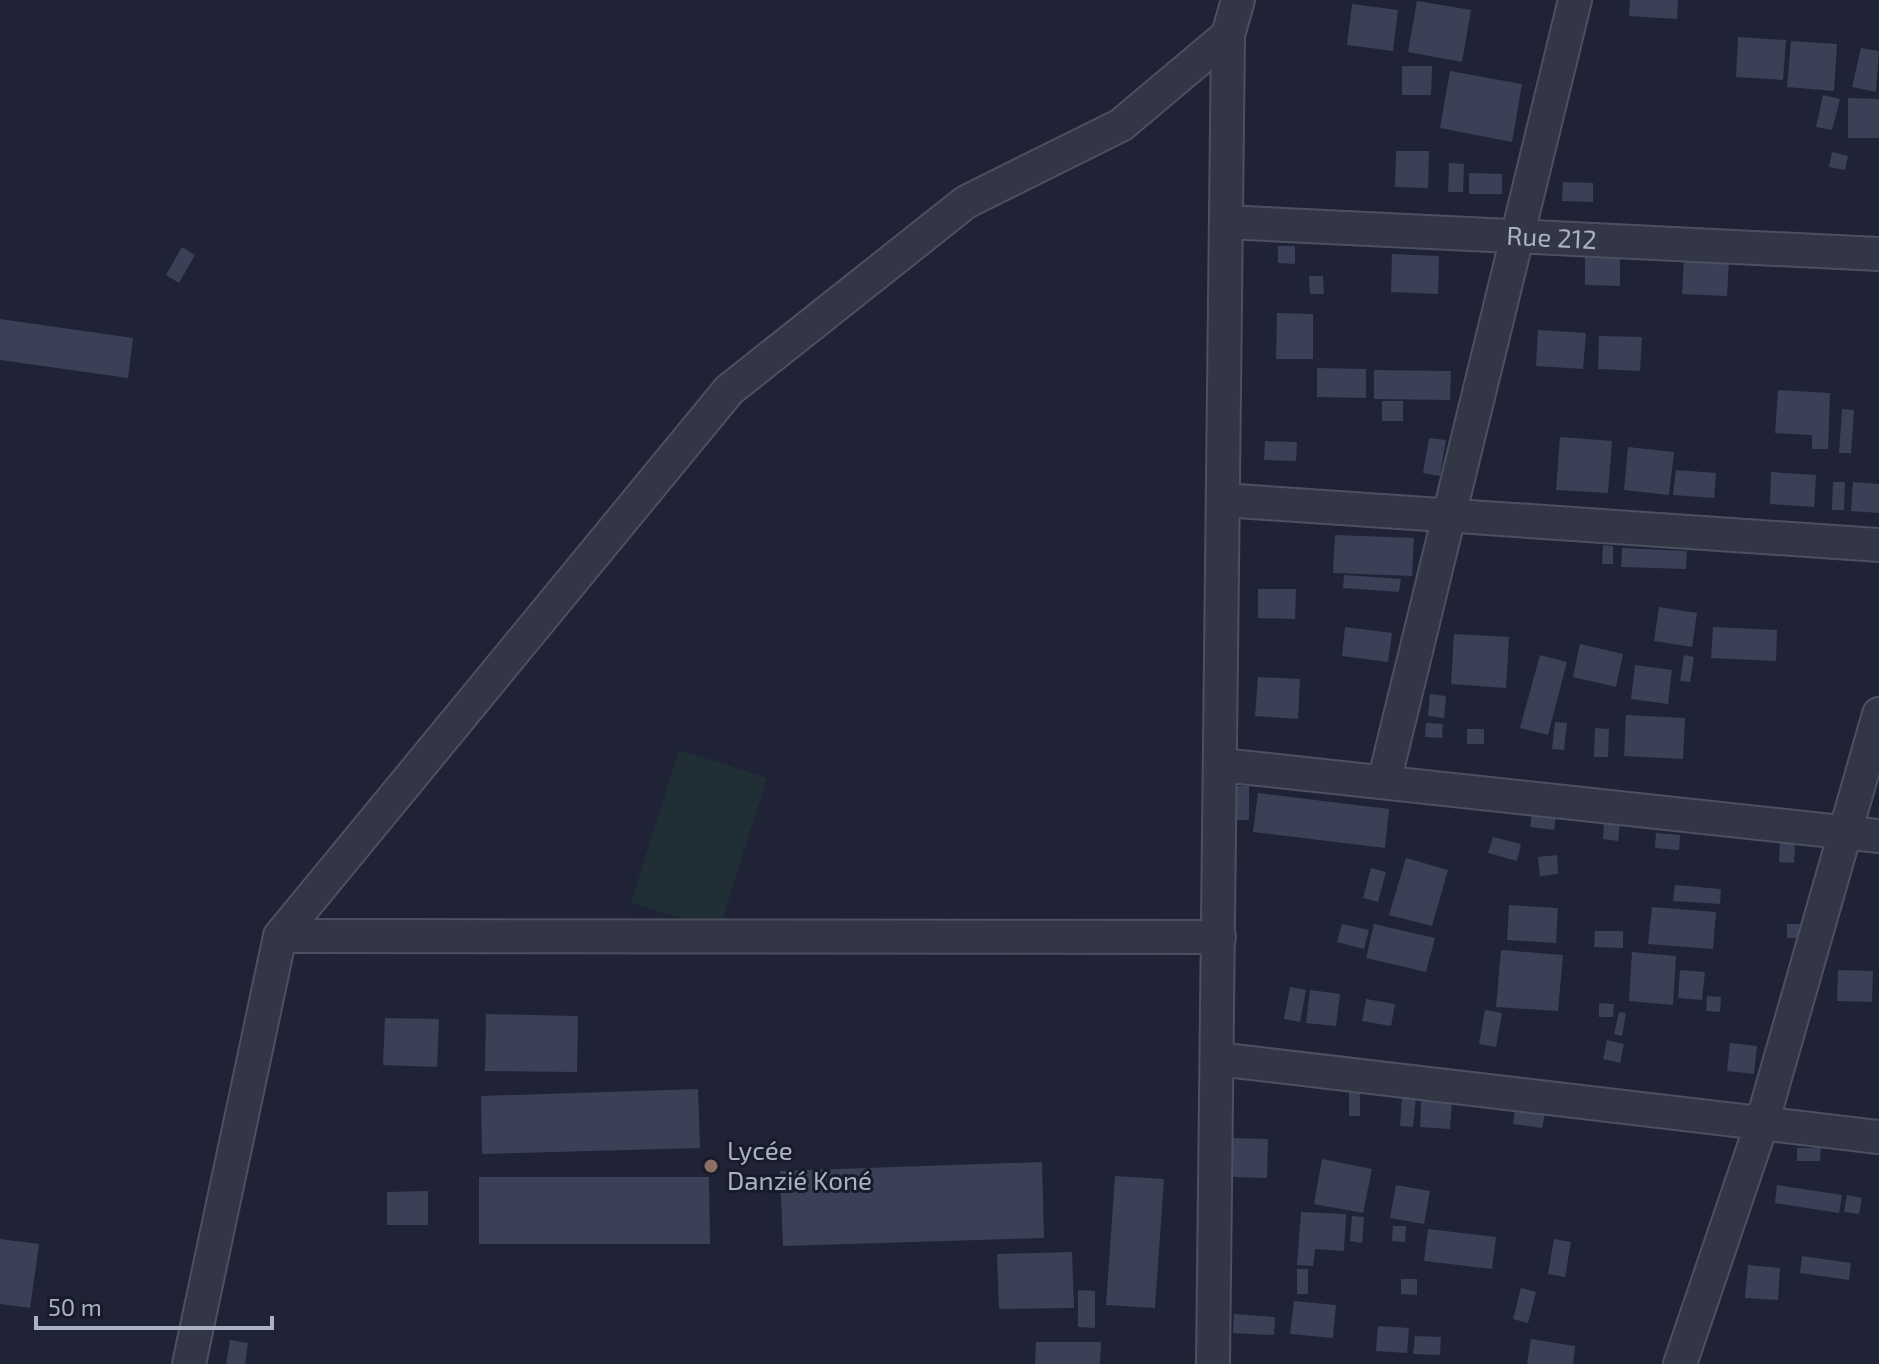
<svg xmlns="http://www.w3.org/2000/svg" width="1879" height="1364" font-family="'Exo 2',sans-serif">
<rect width="100%" height="100%" fill="#1f2335"/>
<polygon fill="#202f36" points="679,750 767,778 719,930 631,903"/>
<g fill="#3a4056">
<polygon points="1630,0 1678,0 1677,19 1629,16"/>
<polygon points="1417,1 1471,10 1462,62 1408,52"/>
<polygon points="1352,4 1398,10 1393,51 1347,45"/>
<polygon points="1738,37 1786,40 1783,80 1736,77"/>
<polygon points="1791,41 1837,44 1834,91 1787,87"/>
<polygon points="1861,48 1879,51 1876,92 1852,87"/>
<polygon points="1402,66 1432,66 1431,95 1402,95"/>
<polygon points="1450,71 1522,84 1512,142 1440,128"/>
<polygon points="1823,95 1840,99 1832,130 1816,127"/>
<polygon points="1848,98 1879,99 1879,138 1848,138"/>
<polygon points="1396,151 1429,151 1428,188 1395,187"/>
<polygon points="1832,152 1848,156 1845,170 1829,167"/>
<polygon points="1449,163 1464,164 1463,192 1448,192"/>
<polygon points="1469,173 1502,174 1502,194 1469,194"/>
<polygon points="1563,182 1593,183 1593,202 1562,201"/>
<polygon points="1278,246 1295,246 1295,264 1278,263"/>
<polygon points="182,247 195,255 179,283 166,275"/>
<polygon points="1392,254 1439,256 1438,294 1391,292"/>
<polygon points="1585,257 1620,257 1620,286 1585,285"/>
<polygon points="1684,258 1729,260 1727,296 1682,294"/>
<polygon points="1309,276 1323,276 1324,294 1310,294"/>
<polygon points="1277,313 1313,314 1313,359 1276,359"/>
<polygon points="0,319 133,338 128,378 0,360"/>
<polygon points="1538,330 1586,333 1583,369 1536,366"/>
<polygon points="1599,336 1642,337 1640,371 1598,369"/>
<polygon points="1317,368 1366,369 1366,398 1317,397"/>
<polygon points="1374,370 1451,371 1450,400 1374,399"/>
<polygon points="1778,390 1830,393 1828,449 1812,449 1812,435 1775,433"/>
<rect x="1382" y="401" width="21" height="20"/>
<polygon points="1842,409 1854,410 1851,453 1839,453"/>
<polygon points="1560,437 1612,441 1608,493 1556,490"/>
<polygon points="1429,438 1446,440 1440,476 1423,473"/>
<polygon points="1265,441 1297,442 1296,461 1264,460"/>
<polygon points="1628,447 1674,452 1669,495 1624,490"/>
<polygon points="1676,470 1716,473 1714,498 1673,495"/>
<polygon points="1771,472 1816,475 1814,507 1770,504"/>
<polygon points="1833,482 1845,482 1844,510 1832,510"/>
<polygon points="1853,482 1879,484 1879,513 1851,511"/>
<polygon points="1335,535 1414,538 1412,576 1333,573"/>
<polygon points="1603,545 1613,546 1613,564 1602,564"/>
<polygon points="1622,548 1687,551 1686,569 1621,567"/>
<polygon points="1344,575 1401,579 1399,592 1343,588"/>
<polygon points="1258,589 1296,589 1295,619 1258,618"/>
<polygon points="1659,607 1697,613 1692,647 1654,641"/>
<polygon points="1345,627 1392,633 1388,662 1342,656"/>
<polygon points="1713,627 1777,630 1776,661 1711,658"/>
<polygon points="1454,634 1509,637 1506,688 1451,684"/>
<polygon points="1580,644 1623,654 1616,687 1573,677"/>
<polygon points="1540,655 1567,662 1548,735 1520,728"/>
<polygon points="1684,655 1694,657 1690,682 1680,681"/>
<polygon points="1635,665 1672,670 1668,704 1631,699"/>
<polygon points="1258,677 1300,679 1298,719 1255,716"/>
<polygon points="1430,694 1446,696 1444,718 1428,716"/>
<polygon points="1626,715 1685,718 1683,759 1624,756"/>
<polygon points="1555,722 1567,723 1564,750 1552,749"/>
<polygon points="1426,723 1443,724 1442,738 1425,737"/>
<polygon points="1595,728 1609,729 1608,757 1594,757"/>
<rect x="1467" y="729" width="17" height="15"/>
<rect x="1233" y="786" width="16" height="34"/>
<polygon points="1258,793 1389,809 1385,848 1253,832"/>
<polygon points="1532,812 1556,815 1554,830 1530,827"/>
<polygon points="1604,821 1620,822 1618,841 1603,839"/>
<polygon points="1656,833 1680,835 1679,850 1655,848"/>
<polygon points="1493,837 1521,844 1517,861 1488,853"/>
<polygon points="1780,842 1795,844 1794,863 1779,862"/>
<polygon points="1557,855 1558,874 1540,876 1538,857"/>
<polygon points="1406,858 1448,870 1432,926 1389,915"/>
<polygon points="1371,868 1386,872 1378,902 1363,898"/>
<polygon points="1675,885 1721,889 1720,904 1673,901"/>
<polygon points="1509,905 1558,908 1556,943 1507,940"/>
<polygon points="1652,907 1716,912 1713,949 1648,944"/>
<polygon points="1342,924 1369,930 1364,949 1337,942"/>
<polygon points="1374,924 1435,938 1426,972 1366,958"/>
<rect x="1787" y="924" width="14" height="14"/>
<polygon points="1595,931 1623,931 1623,948 1594,947"/>
<polygon points="1501,950 1563,955 1558,1011 1496,1007"/>
<polygon points="1632,952 1676,956 1673,1005 1629,1001"/>
<polygon points="1680,970 1705,972 1702,1000 1678,998"/>
<polygon points="1838,970 1873,971 1872,1002 1837,1001"/>
<polygon points="1290,987 1306,990 1300,1022 1284,1019"/>
<polygon points="1310,990 1340,994 1336,1026 1306,1023"/>
<polygon points="1707,996 1721,997 1720,1012 1706,1011"/>
<polygon points="1366,999 1395,1004 1391,1026 1362,1021"/>
<polygon points="1599,1003 1614,1004 1613,1017 1599,1017"/>
<polygon points="1485,1010 1502,1013 1496,1047 1479,1044"/>
<polygon points="1619,1012 1626,1013 1622,1036 1614,1034"/>
<polygon points="486,1014 578,1016 577,1072 485,1071"/>
<polygon points="385,1018 439,1019 437,1067 383,1065"/>
<polygon points="1607,1040 1624,1044 1620,1063 1603,1059"/>
<polygon points="1730,1043 1757,1046 1754,1074 1727,1071"/>
<polygon points="698,1089 700,1148 482,1154 481,1096"/>
<polygon points="1349,1091 1360,1092 1360,1116 1349,1116"/>
<polygon points="1402,1096 1416,1097 1413,1127 1400,1126"/>
<polygon points="1421,1099 1452,1101 1450,1129 1420,1127"/>
<polygon points="1515,1110 1545,1114 1542,1128 1513,1124"/>
<polygon points="1233,1138 1268,1139 1267,1178 1231,1177"/>
<polygon points="1797,1148 1821,1148 1820,1161 1797,1161"/>
<polygon points="1322,1159 1372,1169 1363,1213 1314,1204"/>
<polygon points="1042,1162 1044,1238 783,1246 780,1171"/>
<polygon points="1115,1176 1164,1179 1155,1308 1106,1305"/>
<polygon points="479,1177 709,1177 710,1244 479,1244"/>
<polygon points="1396,1185 1430,1191 1424,1224 1390,1218"/>
<polygon points="1777,1185 1842,1195 1839,1213 1775,1203"/>
<polygon points="428,1191 428,1225 387,1225 387,1192"/>
<polygon points="1847,1195 1862,1198 1859,1214 1844,1212"/>
<polygon points="1301,1212 1346,1214 1344,1251 1315,1249 1313,1266 1297,1265"/>
<polygon points="1352,1216 1364,1217 1362,1243 1350,1241"/>
<polygon points="1393,1226 1406,1226 1405,1242 1392,1241"/>
<polygon points="1428,1229 1496,1237 1492,1269 1424,1261"/>
<polygon points="0,1239 39,1244 30,1308 0,1304"/>
<polygon points="1554,1239 1571,1242 1565,1277 1548,1274"/>
<polygon points="1072,1252 1074,1308 999,1309 997,1254"/>
<polygon points="1802,1256 1851,1263 1849,1280 1800,1273"/>
<polygon points="1748,1265 1780,1268 1778,1300 1745,1298"/>
<rect x="1297" y="1269" width="11" height="25"/>
<polygon points="1401,1279 1417,1279 1417,1295 1401,1294"/>
<polygon points="1521,1288 1536,1292 1528,1323 1513,1319"/>
<polygon points="1078,1290 1095,1291 1095,1328 1078,1327"/>
<polygon points="1294,1301 1336,1305 1333,1338 1290,1334"/>
<polygon points="1234,1314 1275,1317 1274,1335 1233,1333"/>
<polygon points="1378,1326 1409,1328 1407,1353 1376,1351"/>
<polygon points="1415,1336 1441,1337 1440,1355 1413,1354"/>
<polygon points="1531,1339 1575,1346 1573,1364 1527,1364"/>
<polygon points="230,1340 248,1343 245,1364 226,1364"/>
<polygon points="1036,1342 1101,1342 1100,1364 1035,1364"/>
</g>
<g fill="none" stroke-linecap="round" stroke-linejoin="round">
<defs>
<g id="minor">
<path id="s1" d="M1226 222 1879 254"/>
<polyline points="1223,500 1879,545"/>
<polyline points="1222,765 1879,836"/>
<polyline points="1384,782 1575,0"/>
<polyline points="280,936 1219,937"/>
<polyline points="1217,1059 1879,1137"/>
<polyline points="189,1364 280,936 729,390 966,202 1121,125 1228,35"/>
<polyline points="1213,1364 1228,35 1238,0"/>
<polyline points="1680,1364 1762,1123 1879,714"/>
</g>
</defs>
<use href="#minor" stroke="#4c5061" stroke-width="36"/>
<use href="#minor" stroke="#323645" stroke-width="32"/>
</g>
<circle fill="#8d6e63" stroke="#181b2a" stroke-width="3" cx="711" cy="1166" r="8"/>
<g text-anchor="middle" stroke-width="6" stroke-linejoin="round" paint-order="stroke">
<g font-size="26" fill="#abb0c3" stroke="#181b2a">
<text dy="9" stroke="none"><textPath href="#s1" startOffset="326">Rue 212</textPath></text>
</g>
<g font-size="26" fill="#abb0c3" stroke="#181b2a" text-anchor="start">
<text x="727" y="1160">Lycée<tspan x="727" dy="30">Danzié Koné</tspan></text>
</g>
</g>
<path d="M36 1316v12h236v-12" fill="none" stroke="#abb0c3" stroke-width="4"/>
<text x="48" y="1316" font-size="24" fill="#abb0c3" stroke="#181b2a" stroke-width="6" paint-order="stroke">50 m</text>
</svg>
